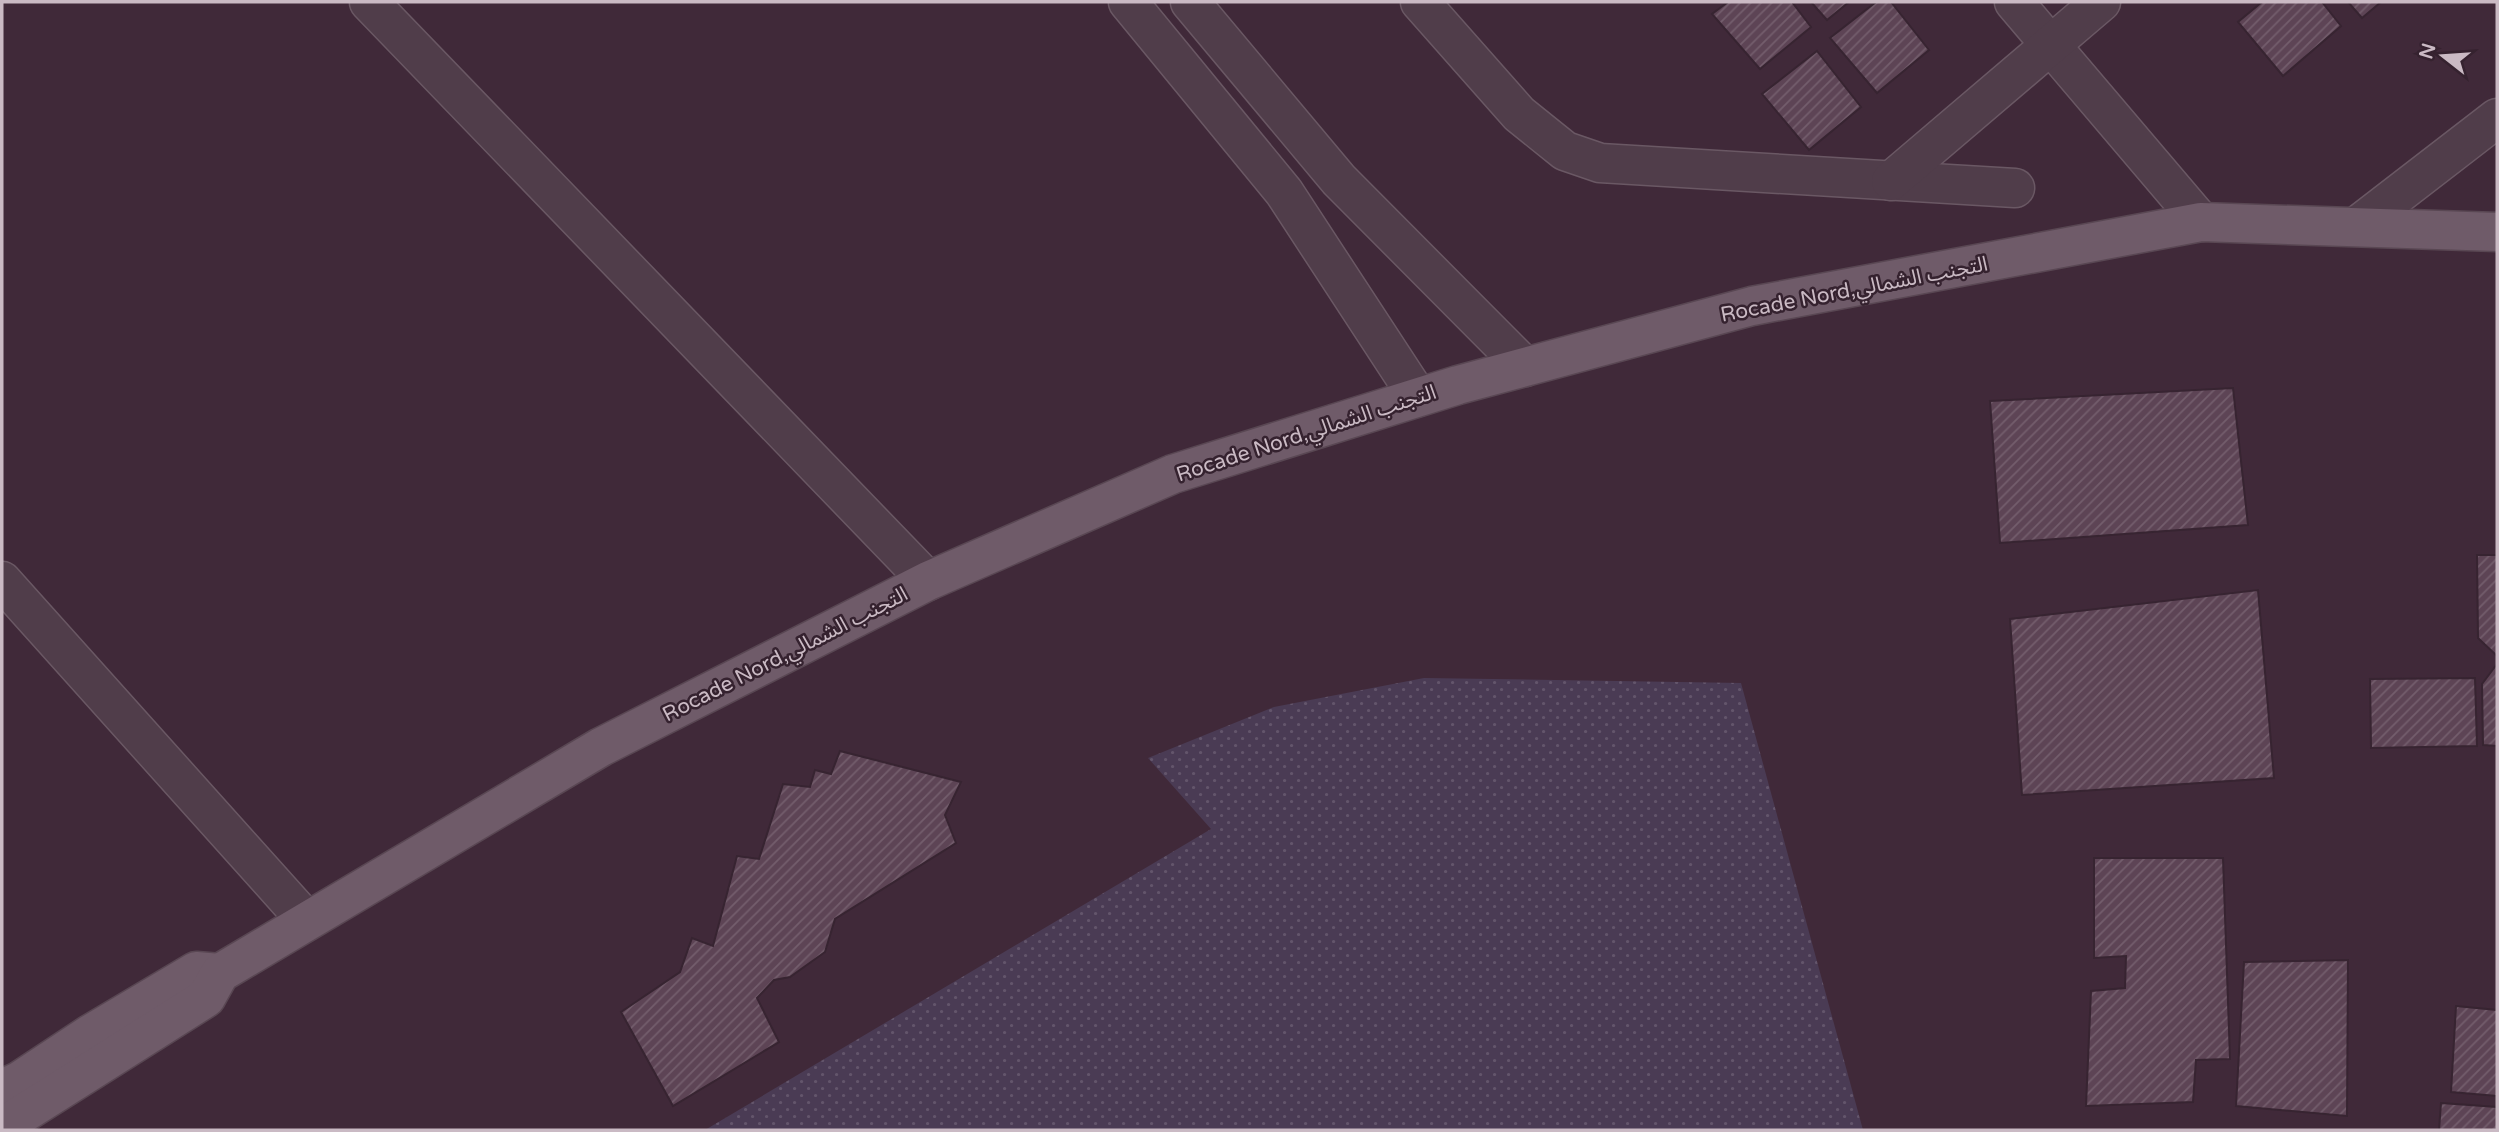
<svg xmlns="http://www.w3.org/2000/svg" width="2499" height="1132" font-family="'Varela Round','Noto Sans Arabic',sans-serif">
<defs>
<pattern id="green-dots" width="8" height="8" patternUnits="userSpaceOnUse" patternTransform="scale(1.75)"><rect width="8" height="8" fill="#4a3b54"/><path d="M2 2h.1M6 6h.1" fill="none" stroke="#63556b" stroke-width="1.8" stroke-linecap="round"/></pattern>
<pattern id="building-hatch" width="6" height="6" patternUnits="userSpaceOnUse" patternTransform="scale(1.75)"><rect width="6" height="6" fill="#5d4455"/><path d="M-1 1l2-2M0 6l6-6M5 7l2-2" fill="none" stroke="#735d6c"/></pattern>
</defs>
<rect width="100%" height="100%" fill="#402939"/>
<polygon fill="url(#green-dots)" points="1424,678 1741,683 1863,1130 705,1130 1211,829 1148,758 1274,707"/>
<g fill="url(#building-hatch)" stroke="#372431" stroke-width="2">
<polygon points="1728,2 1792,2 1811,27 1760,69 1712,14"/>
<polygon points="1811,2 1849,2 1827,20"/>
<polygon points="1876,2 1891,2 1929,50 1877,93 1830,38"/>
<polygon points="2262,2 2322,2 2341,26 2283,76 2238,22"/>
<polygon points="2348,2 2381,2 2362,18"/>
<polygon points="1817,51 1861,107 1809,150 1762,94"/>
<polygon points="2233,388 2248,525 2000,543 1990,401"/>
<polygon points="2477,555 2497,555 2497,656 2478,638"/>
<polygon points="2258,590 2274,778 2022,795 2010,619"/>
<polygon points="2497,664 2497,746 2483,745 2482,684"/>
<polygon points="2475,678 2477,746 2371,748 2370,679"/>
<polygon points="840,751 961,782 945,815 956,843 835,919 825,952 790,977 774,980 757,998 779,1042 673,1106 621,1012 680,972 692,938 713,946 737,856 759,859 783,784 810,787 815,770 831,774"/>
<polygon points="2094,858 2223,858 2230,1059 2196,1060 2193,1102 2086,1106 2091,991 2125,988 2126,956 2094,958"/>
<polygon points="2348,960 2347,1116 2236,1106 2244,962"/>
<polygon points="2456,1006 2497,1010 2497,1096 2451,1092"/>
<polygon points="2441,1103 2497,1107 2497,1130 2439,1130"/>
</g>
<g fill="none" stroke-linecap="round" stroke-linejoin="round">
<defs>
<g id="minor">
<polyline points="369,2 928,581"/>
<polyline points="1128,2 1284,192 1418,397"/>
<polyline points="1190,2 1339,180 1525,367"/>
<polyline points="1420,2 1519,114 1565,151 1600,163 2015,188"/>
<polyline points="2014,2 2201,222"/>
<polyline points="1891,181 2101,2"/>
<polyline points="2357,226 2497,118"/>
<polyline points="2,581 307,921"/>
</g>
<g id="major">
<polyline points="2,1089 19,1081 90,1034 196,971 220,973"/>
<polyline points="2,1127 206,998 220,973 601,747 928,581 1173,474 1458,385 1752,306 2201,222 2497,232"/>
</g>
</defs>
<use href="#minor" stroke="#6a5864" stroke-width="41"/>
<use href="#major" stroke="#594753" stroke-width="41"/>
<use href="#minor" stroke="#503d4a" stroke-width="38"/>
<use href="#major" stroke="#6f5b69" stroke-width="38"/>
</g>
<g text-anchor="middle" stroke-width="5" stroke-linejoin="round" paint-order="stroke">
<g font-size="21" fill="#cabac4" stroke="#35222f">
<text transform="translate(1854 289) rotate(-11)" y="7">Rocade Nord,التجنب الشمالي</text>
<text transform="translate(1306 433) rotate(-18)" y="7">Rocade Nord,التجنب الشمالي</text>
<text transform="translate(785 654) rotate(-27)" y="7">Rocade Nord,التجنب الشمالي</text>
</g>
</g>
<rect width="2499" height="1132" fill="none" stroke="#cabac4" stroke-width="7"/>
<g transform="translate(2443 56) rotate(287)" stroke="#35222f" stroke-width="5" paint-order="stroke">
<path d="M0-5L12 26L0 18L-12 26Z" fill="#cabac4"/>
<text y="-10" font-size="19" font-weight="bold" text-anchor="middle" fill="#cabac4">N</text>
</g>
</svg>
